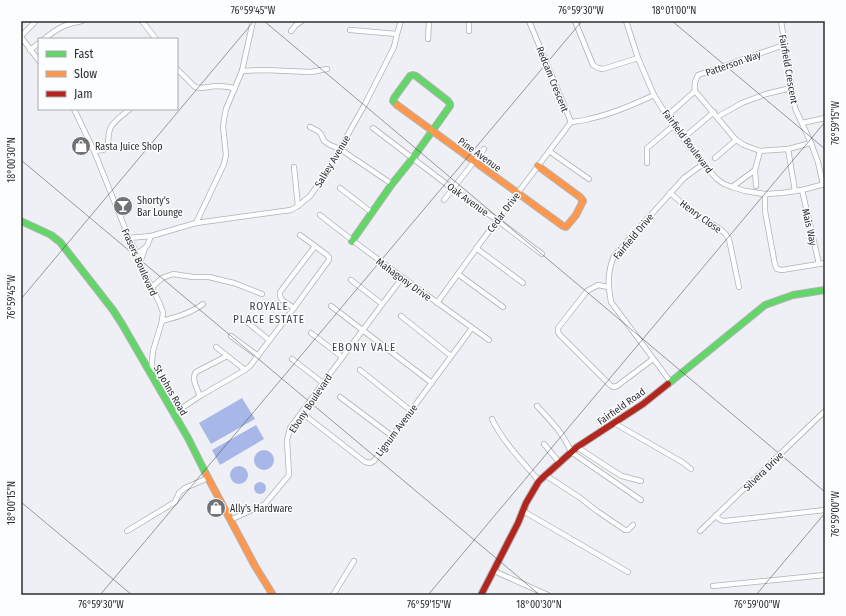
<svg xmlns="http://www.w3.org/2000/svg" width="846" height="616" font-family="'Fira Sans Condensed',sans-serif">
<rect width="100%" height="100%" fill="#eef0f6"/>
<g fill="#a7b8e8">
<polygon points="242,398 255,419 211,444 199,423"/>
<polygon points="256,425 264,439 220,465 212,450"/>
<circle cx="264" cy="460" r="10"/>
<circle cx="239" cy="475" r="9"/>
<circle cx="260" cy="488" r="6"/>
</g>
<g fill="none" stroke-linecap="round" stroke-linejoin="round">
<defs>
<g id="street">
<polyline points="142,21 156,39"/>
<polyline points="469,21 469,31"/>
<polyline points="529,21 571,122"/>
<polyline points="575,21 593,65 598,68 603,69 638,58"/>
<polyline points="626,21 638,58 654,95 673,126 703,164 717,179 724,184 732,187 745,191 765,194 782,193 802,190 825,184"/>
<polyline points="781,21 795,108 811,143 818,162 823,184"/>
<polyline points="350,30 397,34"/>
<polyline points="291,31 296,25 302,21"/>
<polyline points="21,36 36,21"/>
<polyline points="21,37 39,61"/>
<path d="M44 39C58 28 65 24 82 21"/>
<polyline points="428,39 429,21"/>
<path d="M784 45 698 75C695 81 694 84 695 91L736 140 744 145 760 151 788 149 811 143"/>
<polyline points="30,50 39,43"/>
<path d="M177 69 195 87C201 89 208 87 215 86 221 86 229 86 235 89"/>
<polyline points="242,71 264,70 311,72 327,69"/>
<polyline points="74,109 94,151 129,238 137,254 139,262 159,302 163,312 162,321 153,351 151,373"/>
<polyline points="667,116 695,91"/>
<polyline points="717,117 742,103 766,94 791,88"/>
<path d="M571 122C577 121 583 121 589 119 612 114 633 105 654 95"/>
<polyline points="802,123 825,118"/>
<polyline points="310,127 318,131 321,134 324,141 330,145 340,149 392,184"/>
<polyline points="373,128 453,189 497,220 542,254"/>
<polyline points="688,134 714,112"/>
<polyline points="788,149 795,191"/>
<path d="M94 151 103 150 106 148C110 142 107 136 110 129 113 121 124 114 130 109"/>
<polyline points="549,151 589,179"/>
<polyline points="715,158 736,140"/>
<polyline points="647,163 647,148 673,126"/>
<polyline points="294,167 298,206"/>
<polyline points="756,186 755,170 760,151"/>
<polyline points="732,187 755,170"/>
<polyline points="340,188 371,212"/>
<polyline points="802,190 819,264"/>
<path d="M670 193C680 201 689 210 699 217 710 224 722 227 729 239L739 287"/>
<polyline points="765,194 765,211 775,265 777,269 782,270 825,263"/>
<polyline points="444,200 484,149"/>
<path d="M320 215C375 259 433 299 489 340"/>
<polyline points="196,223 224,164 226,155 223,126 224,119 226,109 242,71 253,21"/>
<polyline points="129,238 151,236 196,223 291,210 298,206 310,196 325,175 365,104 394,47 397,34 401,21"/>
<polyline points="476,248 523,283"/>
<polyline points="137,254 147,246 151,236"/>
<polyline points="139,262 142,257 145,248"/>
<polyline points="458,274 503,307"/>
<polyline points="351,280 382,304"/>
<polyline points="608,287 598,285 587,291 558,328 558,332 560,335 610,385 613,387 617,386 653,359"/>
<polyline points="151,288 162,278 173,274 193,277 209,277 221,280 234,283 262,294"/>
<polyline points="437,303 481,242 571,122"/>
<polyline points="331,306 432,383"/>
<polyline points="294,308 282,300 280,296 280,292 315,246"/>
<polyline points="401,316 451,356"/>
<path d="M162 321C177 317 191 313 203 304"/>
<polyline points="247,322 269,340"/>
<polyline points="311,333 342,357"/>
<polyline points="231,336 258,356"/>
<polyline points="216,347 245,370"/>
<polyline points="292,359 323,383"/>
<polyline points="360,370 411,411"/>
<path d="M670 381 611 302C608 285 607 273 614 256L684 178 703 164"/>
<path d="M200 396C197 388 191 379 196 372L227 356"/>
<polyline points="340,397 392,436"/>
<path d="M537 406C550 420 564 434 571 452L641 500"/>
<polyline points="302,413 365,462 370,463 374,461 472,328"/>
<polyline points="173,414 200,396 245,370 250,366 294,308 329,260 329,257 327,255 300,235"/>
<path d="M492 419C503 442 522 461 539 481"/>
<polyline points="614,423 682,462 691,469"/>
<polyline points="544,444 559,462"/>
<polyline points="577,447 612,470 622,476 641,481"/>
<polyline points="545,475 579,497 597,511 625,530 628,530 633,525"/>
<polyline points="523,511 628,572"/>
<path d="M716 515C718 519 720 521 725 521L825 510"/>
<polyline points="230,520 265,504 289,475 287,440 290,428 323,383 402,278"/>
<polyline points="127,531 175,502 179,493 185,488 208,478"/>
<polyline points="700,531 825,411"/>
<polyline points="494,571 548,595"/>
<polyline points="713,586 825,575"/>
<polyline points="333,595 354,561"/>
</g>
<g id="fast">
<polyline points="21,221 51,235 60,242 113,310 122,324 188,438 206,474"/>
<polyline points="352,241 392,184 413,158 450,106 450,104 448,101 416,76 413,75 410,76 394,98 393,101 397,105"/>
<polyline points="668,384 765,305 793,295 825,290"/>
</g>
<g id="slow">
<polyline points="397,105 563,226 566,227 576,215 583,201 580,197 538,166"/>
<polyline points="206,474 255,566 273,595"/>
</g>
<polyline id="jam" points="481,595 518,523 526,503 539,481 577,447 643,404 668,384"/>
</defs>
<use href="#street" stroke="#b0b2b6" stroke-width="6"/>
<use href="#fast" stroke="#b0b2b6" stroke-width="8"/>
<use href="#slow" stroke="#b0b2b6" stroke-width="8"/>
<use href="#jam" stroke="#b0b2b6" stroke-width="8"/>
<use href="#street" stroke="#fcfdfe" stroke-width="4.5"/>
<use href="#fast" stroke="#63d668" stroke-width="6"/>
<use href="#slow" stroke="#ff974d" stroke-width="6"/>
<use href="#jam" stroke="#b3261e" stroke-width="6"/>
</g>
<path fill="none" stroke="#2c2e32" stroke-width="1" stroke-opacity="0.45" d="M264 21 825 492M672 21 825 149M21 160 540 595M21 299 254 21M21 502 132 595M100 595 582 21M428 595 825 122M756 595 825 513"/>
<defs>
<symbol id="shop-disc" viewBox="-11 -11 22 22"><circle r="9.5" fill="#707277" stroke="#fcfdff"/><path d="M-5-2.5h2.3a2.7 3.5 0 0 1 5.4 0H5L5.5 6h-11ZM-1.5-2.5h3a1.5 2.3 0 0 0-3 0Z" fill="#fff"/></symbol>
<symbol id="bar-disc" viewBox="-11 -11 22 22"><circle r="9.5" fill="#707277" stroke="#fcfdff"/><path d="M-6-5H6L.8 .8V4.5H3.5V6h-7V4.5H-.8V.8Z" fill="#fff"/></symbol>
</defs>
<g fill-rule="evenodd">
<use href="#shop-disc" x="70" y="135" width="22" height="22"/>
<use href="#bar-disc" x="112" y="195" width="22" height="22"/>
<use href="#shop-disc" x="205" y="497" width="22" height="22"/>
</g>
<g text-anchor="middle" stroke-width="3" stroke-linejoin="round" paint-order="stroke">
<g font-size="10" fill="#2c2e32" stroke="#fcfdff">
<text transform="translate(733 63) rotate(-19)" y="4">Patterson Way</text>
<text transform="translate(789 69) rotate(80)" y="4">Fairfield Crescent</text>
<text transform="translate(553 79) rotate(68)" y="4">Redcam Crescent</text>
<text transform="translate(688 141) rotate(53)" y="4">Fairfield Boulevard</text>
<text transform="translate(480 154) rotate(36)" y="4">Pine Avenue</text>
<text transform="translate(332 161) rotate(-59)" y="4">Salkey Avenue</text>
<text transform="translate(468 199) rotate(36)" y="4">Oak Avenue</text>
<text transform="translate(503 212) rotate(-53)" y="4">Cedar Drive</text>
<text transform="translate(701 216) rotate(36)" y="4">Henry Close</text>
<text transform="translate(810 227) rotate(77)" y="4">Mais Way</text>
<text transform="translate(633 236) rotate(-50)" y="4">Fairfield Drive</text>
<text transform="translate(140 262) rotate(66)" y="4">Frasers Boulevard</text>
<text transform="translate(404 279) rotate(36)" y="4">Mahagony Drive</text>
<text transform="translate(171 390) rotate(60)" y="4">St Johns Road</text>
<text transform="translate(310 403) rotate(-56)" y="4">Ebony Boulevard</text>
<text transform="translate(621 406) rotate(-35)" y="4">Fairfield Road</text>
<text transform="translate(396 430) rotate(-53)" y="4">Lignum Avenue</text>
<text transform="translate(763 471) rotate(-44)" y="4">Silvera Drive</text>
</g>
<g font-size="10" fill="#2c2e32" stroke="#fcfdff" text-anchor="start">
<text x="95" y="150">Rasta Juice Shop</text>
<text x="137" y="204">Shorty's<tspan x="137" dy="12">Bar Lounge</tspan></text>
<text x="230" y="512">Ally's Hardware</text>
</g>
<g font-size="11" letter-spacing="1" fill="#42464e" stroke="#fcfdff">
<text x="269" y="310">ROYALE<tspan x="269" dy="13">PLACE ESTATE</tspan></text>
<text x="364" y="351">EBONY VALE</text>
</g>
</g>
<rect width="846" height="616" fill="none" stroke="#fcfdff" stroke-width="44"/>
<rect x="38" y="38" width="140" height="72" fill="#fcfdff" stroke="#a9aaad"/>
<rect x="46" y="51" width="20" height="6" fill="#63d668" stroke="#a9aaad"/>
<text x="74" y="58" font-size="12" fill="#2c2e32">Fast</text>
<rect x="46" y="71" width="20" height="6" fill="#ff974d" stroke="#a9aaad"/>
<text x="74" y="78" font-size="12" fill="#2c2e32">Slow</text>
<rect x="46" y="91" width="20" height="6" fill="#b3261e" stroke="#a9aaad"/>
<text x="74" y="98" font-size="12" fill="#2c2e32">Jam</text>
<rect x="22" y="22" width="802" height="572" fill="none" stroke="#2c2e32" stroke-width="1.5"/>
<g font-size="10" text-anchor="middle" fill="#2c2e32">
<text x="253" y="14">76°59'45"W</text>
<text x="581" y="14">76°59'30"W</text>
<text x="674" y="14">18°01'00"N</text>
<text transform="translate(835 123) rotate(-90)" y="4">76°59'15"W</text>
<text transform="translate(11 160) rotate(-90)" y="4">18°00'30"N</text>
<text transform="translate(11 297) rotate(-90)" y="4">76°59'45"W</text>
<text transform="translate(11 503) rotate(-90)" y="4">18°00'15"N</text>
<text transform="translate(835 514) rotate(-90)" y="4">76°59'00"W</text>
<text x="101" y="608">76°59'30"W</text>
<text x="429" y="608">76°59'15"W</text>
<text x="539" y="608">18°00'30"N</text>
<text x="757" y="608">76°59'00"W</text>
</g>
</svg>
